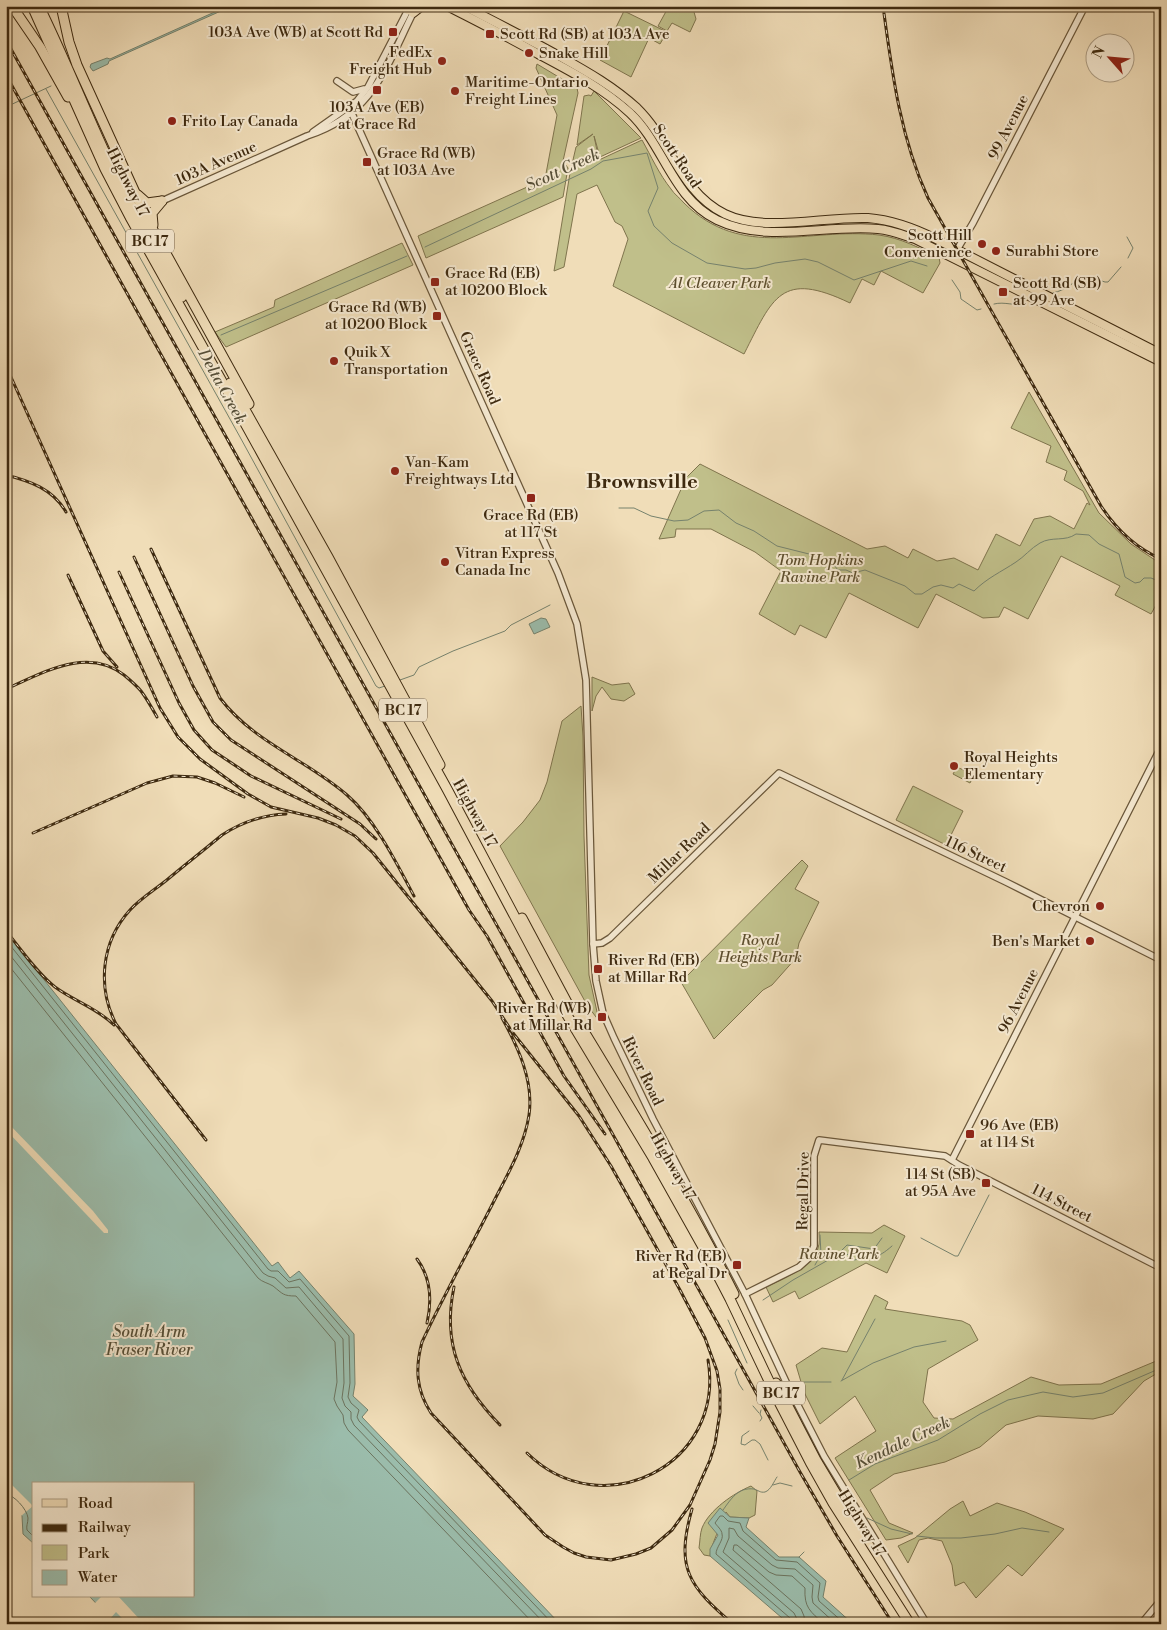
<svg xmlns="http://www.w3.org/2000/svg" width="1167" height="1630" font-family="'Libre Bodoni',serif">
<rect width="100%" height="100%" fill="#f0ddb8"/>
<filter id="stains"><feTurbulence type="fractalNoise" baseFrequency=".004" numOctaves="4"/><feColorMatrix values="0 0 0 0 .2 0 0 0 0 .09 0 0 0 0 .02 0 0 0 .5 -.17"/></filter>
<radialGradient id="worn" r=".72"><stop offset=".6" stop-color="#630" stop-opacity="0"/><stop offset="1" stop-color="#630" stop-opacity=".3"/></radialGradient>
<g fill="#c0bf8a" stroke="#7f744d">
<polygon points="669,6 697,6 694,12 696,19 690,32 672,23 667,31 658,26"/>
<polygon points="624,11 667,32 660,44 649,38 631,77 600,60"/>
<polygon points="537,64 577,88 578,93 563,161 568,168 563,197 426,258 418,236 545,179 557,115 536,68"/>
<path d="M594 91 641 138 600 157 594 136 599 160 642 140C651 156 659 174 671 189 674 194 680 198 684 203 743 261 807 227 879 235 901 238 919 248 939 257L940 263 923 293 881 271 874 285 862 279 850 303C781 270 773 297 744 354L613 286 628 239 622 226 615 222 597 185 577 194 564 267 554 271 570 173 576 147 593 134 577 145 584 96 589 95 591 96Z"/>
<polygon points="402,243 413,265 226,347 215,332 274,307 275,300"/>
<polygon points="1029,392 1099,513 1131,544 1161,564 1161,596 1151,614 1115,595 1120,586 1061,556 1028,619 1004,607 999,617 983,618 936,594 918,628 849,593 826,638 800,625 795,635 759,614 781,571 755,552 711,529 676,529 675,537 659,539 686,478 700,464 867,549 885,546 908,558 913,549 937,561 954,558 978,570 996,534 1020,546 1034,519 1050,516 1074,529 1087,503 1090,505 1083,491 1064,480 1067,471 1046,462 1051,446 1011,428"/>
<polygon points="592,677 612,685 629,683 635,694 624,701 611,699 602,687 596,696 592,711"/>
<polygon points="581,706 583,737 584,836 589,975 599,1021 587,1005 500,846 523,822 540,800 547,782 562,721"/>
<polygon points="957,767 974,775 970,783 953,774"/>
<polygon points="913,786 963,811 946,845 896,820"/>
<polygon points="802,860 808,866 795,889 819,902 799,943 796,958 772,985 763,990 714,1039 681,982"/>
<path d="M884 1225 905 1236 887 1273 866 1263 799 1299 795 1291 773 1302 766 1287C782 1279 814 1267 818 1248 820 1243 819 1237 819 1232L872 1233Z"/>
<polygon points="875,1295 888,1302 885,1309 962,1321 970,1325 978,1340 928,1369 923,1402 934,1418 953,1419 1031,1377 1059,1385 1101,1384 1161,1359 1161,1371 1144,1381 1113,1414 1093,1419 1038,1416 1006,1425 980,1447 945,1462 894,1474 870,1490 889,1523 913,1533 901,1538 886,1540 835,1458 876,1431 855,1396 820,1424 804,1392 796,1365 822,1348 847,1352"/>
<path d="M751 1486 757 1491 755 1515 749 1518 730 1517 726 1512C722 1523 710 1547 710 1556L704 1555 699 1548C700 1542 700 1533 702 1528 709 1510 734 1493 751 1486Z"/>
<polygon points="963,1501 970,1516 997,1503 1025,1512 1064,1529 1022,1576 1008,1565 976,1598 964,1582 955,1586 952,1565 942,1541 928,1538 919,1540 908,1563 898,1546 915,1538 950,1509"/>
</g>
<g fill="#9bbcab" stroke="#76826d">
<polygon points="228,6 232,6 109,61 108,64 93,71 90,67 91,64 107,58 110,59"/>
<polygon points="541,618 546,619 550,627 534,634 529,624"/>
<polygon points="6,932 272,1266 278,1262 290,1278 299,1271 354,1334 355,1384 353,1396 368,1410 362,1417 560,1624 116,1624 89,1596 194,1596 194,1484 34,1484 34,1544 23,1534 22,1516 6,1497"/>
<polygon points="720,1508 730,1517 749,1518 746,1527 779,1557 799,1557 826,1581 823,1597 853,1624 789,1624 710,1556 710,1549 718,1535 708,1523"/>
</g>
<g fill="#f0ddb8">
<polygon points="6,1121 93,1211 108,1230 108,1233 104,1233 6,1130"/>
<polygon points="6,1479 33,1506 21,1516 6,1501"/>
<polygon points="102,1596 118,1596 144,1624 128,1624 116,1612 109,1620 94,1604"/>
</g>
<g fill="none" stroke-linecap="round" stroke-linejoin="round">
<g stroke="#6c735e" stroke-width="1">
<polyline points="6,940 268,1269 271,1271 278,1271 289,1282 300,1279 349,1336 350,1383 348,1397 351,1403 359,1410 357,1417 359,1421 553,1624"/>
<polyline points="6,950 263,1273 268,1276 275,1278 286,1288 299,1287 343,1339 344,1383 342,1398 345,1406 351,1412 351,1419 354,1425 545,1624"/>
<path d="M6 962 258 1278C262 1282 268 1283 273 1286 283 1294 283 1296 296 1296L335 1342 337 1382 334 1399 337 1406 343 1415 344 1423 348 1430 534 1624"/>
<path d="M6 1494C14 1495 27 1509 28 1518 28 1523 26 1526 27 1530L34 1537"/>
<path d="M792 1624 790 1618 716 1554C716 1547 724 1540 722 1534 722 1530 717 1526 715 1523L720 1516H723L728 1521 740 1523 743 1531 776 1560 797 1562 820 1583 818 1597 819 1601 845 1624"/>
<polyline points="798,1624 797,1619 794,1613 723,1552 729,1538 729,1528 734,1529 738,1536 772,1565 778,1568 795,1569 813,1585 812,1597 813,1603 836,1624"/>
<path d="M805 1624 804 1616 801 1609 733 1550 734 1545H737L769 1572 776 1575 792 1576 805 1588C804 1608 810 1611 824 1624"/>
</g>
<g stroke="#76826d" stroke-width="1">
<polyline points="46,89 240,437 376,686 379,688 385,686"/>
<polyline points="6,107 51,86"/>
<polyline points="1127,237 1133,248 1128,258"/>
<polyline points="425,247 591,169 603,161 647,153 658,188 648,211 654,226 672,243 707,263 745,269 756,268 775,263 805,259 818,262 854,280 911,261 927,266"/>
<polyline points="952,280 960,292 961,299 977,310 981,309"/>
<path d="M1053 293C1081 286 1071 270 1105 282H1108L1121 267"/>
<path d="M994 304C1005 301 1015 307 1025 303"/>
<polyline points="221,335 407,256"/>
<path d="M619 508H634L651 516 674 521 688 520 704 511 719 510 736 523 754 531 777 546 829 559 838 570H846L853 573 865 570 905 586 915 594H922L933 587 941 585 953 588 959 584 974 591C987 578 1001 572 1016 562 1024 557 1031 548 1040 543 1052 536 1065 542 1076 534L1089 535 1099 544 1119 554 1125 577 1135 583 1140 582 1144 578H1151L1161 582"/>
<polyline points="400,680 414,675 419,667 453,651 505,631 511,625 550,605"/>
<polyline points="921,1238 955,1256 958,1256 989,1195"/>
<path d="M837 1255 847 1254 854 1260C874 1256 876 1260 892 1246"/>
<polyline points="815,1265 821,1254 820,1235"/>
<polyline points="763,1300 793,1280 837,1255 847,1245 874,1249 882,1238"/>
<polyline points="728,1320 747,1363"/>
<polyline points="737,1369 735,1373 739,1384 743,1390"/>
<polyline points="842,1380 875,1319"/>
<polyline points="841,1381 873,1363 914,1347 946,1341"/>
<polyline points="804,1382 831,1382"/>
<polyline points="753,1406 759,1413"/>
<polyline points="760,1421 762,1418 760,1414 761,1410"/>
<polyline points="749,1431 742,1436 741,1444 745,1445 752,1440 755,1440 760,1444 768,1460"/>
<polyline points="849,1480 875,1464 938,1440 980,1414 1008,1400 1043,1392 1073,1397 1103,1393 1161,1368"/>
<polyline points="773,1485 780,1483 792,1486"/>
<path d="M723 1510C731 1499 738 1487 754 1489 758 1490 760 1493 765 1492 771 1490 774 1481 777 1477"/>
<polyline points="867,1518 891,1529 912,1534"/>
<polyline points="917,1536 935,1538 961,1538 995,1534 1022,1528 1049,1532"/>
<polyline points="799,1557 804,1552"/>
</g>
<defs>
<g id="minor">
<polyline points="337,81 353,92 364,89"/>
<polyline points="349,107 558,573 577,624 586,680 593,944 596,981 603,1013 614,1038 653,1119 745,1294 787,1384 824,1456 927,1624"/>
<polyline points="313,132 357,101 368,87 409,8"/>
<path d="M162 201 307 136C373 115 386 67 414 11"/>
<polyline points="952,258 973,223 1085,6"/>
<polyline points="593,944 602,943 610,938 779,773 1006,882 1161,960"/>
<polyline points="952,1160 1161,747"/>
<polyline points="745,1294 799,1267 809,1258 814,1246 814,1156 819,1140 945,1156 959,1165 1161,1268"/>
<polyline points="1141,1624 1161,1600"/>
</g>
<g id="major">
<path d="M447 6C478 22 508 37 538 54 570 71 603 88 630 113 664 145 672 198 717 220 767 244 825 224 878 229 891 230 903 235 915 239L1161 362"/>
<path d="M464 6C497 23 529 39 561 57 588 72 614 87 637 108 671 141 680 192 725 214 765 233 824 216 868 218 892 220 914 228 936 239L1161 354"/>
<polyline points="408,10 408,6"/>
<polyline points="413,13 422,6"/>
</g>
<g id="highway">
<polyline points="12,6 40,47 68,97"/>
<polyline points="32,6 105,169 130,217 220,378 447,789 567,1015 653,1158 704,1249 730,1299 778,1400 810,1462 833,1503 910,1624"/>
<path d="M39 6C65 59 86 113 111 166 133 211 158 254 182 297"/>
<polyline points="61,6 69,42 77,65 148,221 249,404"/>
<polyline points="138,195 147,203 162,201"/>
<polyline points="153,225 152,213 162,201"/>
<polyline points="230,383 328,557 440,765"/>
<polyline points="522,918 570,1008"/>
<path d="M582 1028C635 1115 688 1202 734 1294"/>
<polyline points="776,1383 816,1460 862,1537"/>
</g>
</defs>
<use href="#minor" stroke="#6a573a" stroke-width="8"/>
<use href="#major" stroke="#3e2a10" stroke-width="10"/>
<use href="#highway" stroke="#3e2a10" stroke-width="11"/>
<use href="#minor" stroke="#f5e9d1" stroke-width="5.5"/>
<use href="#major" stroke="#f0ddb8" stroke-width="8"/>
<use href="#highway" stroke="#f0ddb8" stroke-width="9"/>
<defs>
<g id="rail">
<path d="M883 6C892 72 900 137 928 198L1101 506C1116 529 1136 548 1161 559"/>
<polyline points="6,40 800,1472 837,1536 893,1624"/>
<polyline points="6,75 469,910 487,936 564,1076 605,1134"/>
<path d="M6 366 160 708 178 737 200 759 248 794 271 807 318 818 336 825 355 836 373 853 492 1001 513 1033 579 1116 611 1166 680 1290 705 1338 717 1371 720 1389V1412L715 1444 710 1460 690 1505 672 1530 651 1548 636 1554 611 1560 586 1557 574 1553 563 1547 545 1535 431 1413C416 1390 415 1368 422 1342 444 1295 469 1250 493 1203 507 1175 524 1147 529 1115 534 1081 518 1047 502 1018"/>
<path d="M6 475C30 481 53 489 66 512"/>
<path d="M151 549 220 698C253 742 307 760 347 795 375 819 397 864 414 896"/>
<polyline points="134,557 193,686 213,722 231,740 360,824 376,839"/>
<polyline points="119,572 179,703 194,730 212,750 251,776 341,819"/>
<polyline points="68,575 103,651 117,667"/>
<path d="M6 689C43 673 87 646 124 675 130 680 136 685 141 691 147 699 152 708 157 717"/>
<polyline points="33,833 147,783 173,776 197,777 215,783 244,797"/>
<path d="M6 931C21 949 36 972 55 987 74 1001 97 1008 114 1025"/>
<path d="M206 1140 116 1024C97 987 101 942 130 910 141 898 156 889 168 879 186 864 204 850 222 835 242 822 262 815 286 814"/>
<path d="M417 1259C431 1278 432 1301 427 1323"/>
<path d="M454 1287C442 1344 460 1384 500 1425"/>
<path d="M527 1453C602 1527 726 1465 708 1360"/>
<path d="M692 1509C675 1569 689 1586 733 1624"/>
</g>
</defs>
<use href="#rail" stroke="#3e2a10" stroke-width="3"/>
<use href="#rail" stroke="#f5e9d1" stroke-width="1" stroke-dasharray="4" stroke-linecap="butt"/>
</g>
<g fill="#8f2418" stroke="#f5e9d1" stroke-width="2">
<rect x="388" y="27" width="10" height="10" rx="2.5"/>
<rect x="485" y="29" width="10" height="10" rx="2.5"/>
<circle cx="529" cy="53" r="5"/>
<circle cx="442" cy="61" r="5"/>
<rect x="372" y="85" width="10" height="10" rx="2.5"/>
<circle cx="455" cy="91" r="5"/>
<circle cx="172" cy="121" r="5"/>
<rect x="362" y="157" width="10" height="10" rx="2.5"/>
<circle cx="982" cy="244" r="5"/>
<circle cx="996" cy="251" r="5"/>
<rect x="430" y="277" width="10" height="10" rx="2.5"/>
<rect x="998" y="287" width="10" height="10" rx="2.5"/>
<rect x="432" y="311" width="10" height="10" rx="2.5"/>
<circle cx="334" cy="361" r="5"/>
<circle cx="395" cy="471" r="5"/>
<rect x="526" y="493" width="10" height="10" rx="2.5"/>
<circle cx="445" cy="562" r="5"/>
<circle cx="954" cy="766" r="5"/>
<circle cx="1100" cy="906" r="5"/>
<circle cx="1090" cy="941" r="5"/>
<rect x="593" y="964" width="10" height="10" rx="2.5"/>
<rect x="597" y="1012" width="10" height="10" rx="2.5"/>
<rect x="965" y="1129" width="10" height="10" rx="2.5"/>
<rect x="981" y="1178" width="10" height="10" rx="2.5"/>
<rect x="732" y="1260" width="10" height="10" rx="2.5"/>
</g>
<g text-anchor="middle" stroke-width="4" stroke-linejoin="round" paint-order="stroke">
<g fill="#f5e9d1" stroke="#75634a" stroke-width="1">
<rect x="126" y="229.5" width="48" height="23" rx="4"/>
<rect x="379" y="698.5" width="48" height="23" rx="4"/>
<rect x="757" y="1381.5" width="48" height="23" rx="4"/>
</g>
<g font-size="14" font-weight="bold" fill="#3e2a10">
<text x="150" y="246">BC 17</text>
<text x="403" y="715">BC 17</text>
<text x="781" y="1398">BC 17</text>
</g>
<g font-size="15" fill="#3e2a10" stroke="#f5e9d1" text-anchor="start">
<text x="383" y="37" text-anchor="end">103A Ave (WB) at Scott Rd</text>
<text x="500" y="39">Scott Rd (SB) at 103A Ave</text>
<text x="432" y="57" text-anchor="end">FedEx<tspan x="432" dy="17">Freight Hub</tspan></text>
<text x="539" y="58">Snake Hill</text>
<text x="465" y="87">Maritime-Ontario<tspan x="465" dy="17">Freight Lines</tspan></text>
<text x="377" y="112" text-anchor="middle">103A Ave (EB)<tspan x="377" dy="17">at Grace Rd</tspan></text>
<text x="182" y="126">Frito Lay Canada</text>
<text x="377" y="158">Grace Rd (WB)<tspan x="377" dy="17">at 103A Ave</tspan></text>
<text x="972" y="240" text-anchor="end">Scott Hill<tspan x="972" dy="17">Convenience</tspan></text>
<text x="1006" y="256">Surabhi Store</text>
<text x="445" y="278">Grace Rd (EB)<tspan x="445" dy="17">at 10200 Block</tspan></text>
<text x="1013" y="288">Scott Rd (SB)<tspan x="1013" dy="17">at 99 Ave</tspan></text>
<text x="427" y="312" text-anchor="end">Grace Rd (WB)<tspan x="427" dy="17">at 10200 Block</tspan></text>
<text x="344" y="357">Quik X<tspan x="344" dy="17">Transportation</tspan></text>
<text x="405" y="467">Van-Kam<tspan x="405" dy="17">Freightways Ltd</tspan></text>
<text x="531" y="520" text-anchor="middle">Grace Rd (EB)<tspan x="531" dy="17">at 117 St</tspan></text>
<text x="455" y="558">Vitran Express<tspan x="455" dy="17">Canada Inc</tspan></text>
<text x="964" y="762">Royal Heights<tspan x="964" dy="17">Elementary</tspan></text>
<text x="1090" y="911" text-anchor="end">Chevron</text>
<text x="1080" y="946" text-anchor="end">Ben's Market</text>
<text x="608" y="965">River Rd (EB)<tspan x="608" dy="17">at Millar Rd</tspan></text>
<text x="592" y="1013" text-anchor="end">River Rd (WB)<tspan x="592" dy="17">at Millar Rd</tspan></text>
<text x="980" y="1130">96 Ave (EB)<tspan x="980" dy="17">at 114 St</tspan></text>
<text x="976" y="1179" text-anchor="end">114 St (SB)<tspan x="976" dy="17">at 95A Ave</tspan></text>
<text x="727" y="1261" text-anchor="end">River Rd (EB)<tspan x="727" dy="17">at Regal Dr</tspan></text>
</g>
<g font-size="15" fill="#3e2a10" stroke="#f5e9d1">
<text transform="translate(1008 127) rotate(-63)" y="5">99 Avenue</text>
<text transform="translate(677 156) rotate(56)" y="5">Scott Road</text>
<text transform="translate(216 163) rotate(-24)" y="5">103A Avenue</text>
<text transform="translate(128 182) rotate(63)" y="5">Highway 17</text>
<text transform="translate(480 368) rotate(66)" y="5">Grace Road</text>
<text transform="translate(475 813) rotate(61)" y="5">Highway 17</text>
<text transform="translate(679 853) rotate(-44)" y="5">Millar Road</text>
<text transform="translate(976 854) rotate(25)" y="5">116 Street</text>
<text transform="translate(1018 1001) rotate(-63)" y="5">96 Avenue</text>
<text transform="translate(643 1071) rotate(64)" y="5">River Road</text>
<text transform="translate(673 1166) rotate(60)" y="5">Highway 17</text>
<text transform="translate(803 1191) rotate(-89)" y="5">Regal Drive</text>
<text transform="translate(1062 1203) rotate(27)" y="5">114 Street</text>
<text transform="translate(862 1523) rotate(58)" y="5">Highway 17</text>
</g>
<g font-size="15" font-style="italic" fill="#5e4f2e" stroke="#f5e9d1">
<text x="720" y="288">Al Cleaver Park</text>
<text x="820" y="565">Tom Hopkins<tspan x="820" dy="17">Ravine Park</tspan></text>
<text x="760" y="945">Royal<tspan x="760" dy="17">Heights Park</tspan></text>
<text x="839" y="1259">Ravine Park</text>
</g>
<g font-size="16" font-style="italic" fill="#554e37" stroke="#f5e9d1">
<text transform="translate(562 169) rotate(-25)" y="6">Scott Creek</text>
<text transform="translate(223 386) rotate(61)" y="6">Delta Creek</text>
<text x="149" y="1337">South Arm<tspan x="149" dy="18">Fraser River</tspan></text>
<text transform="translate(902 1442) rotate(-25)" y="6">Kendale Creek</text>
</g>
<g font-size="20" font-weight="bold" fill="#3e2a10" stroke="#f5e9d1">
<text x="642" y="488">Brownsville</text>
</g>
</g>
<rect width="1167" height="1630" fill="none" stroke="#f0ddb8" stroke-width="25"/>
<rect x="8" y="8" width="1152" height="1615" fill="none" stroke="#3e2a10" stroke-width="2.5"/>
<rect x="12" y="12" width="1142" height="1605" fill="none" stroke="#3e2a10"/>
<rect x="32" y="1482" width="162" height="115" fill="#f5e9d1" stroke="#ac9d84"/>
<rect x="42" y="1499" width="25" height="8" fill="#f0ddb8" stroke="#ac9d84"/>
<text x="78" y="1508" font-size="15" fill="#3e2a10">Road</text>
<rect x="42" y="1524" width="25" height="8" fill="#3e2a10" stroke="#ac9d84"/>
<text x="78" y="1532" font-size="15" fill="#3e2a10">Railway</text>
<rect x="42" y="1545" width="25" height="15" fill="#c0bf8a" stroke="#ac9d84"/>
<text x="78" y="1558" font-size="15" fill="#3e2a10">Park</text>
<rect x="42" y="1570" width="25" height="15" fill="#9bbcab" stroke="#ac9d84"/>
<text x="78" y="1582" font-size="15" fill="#3e2a10">Water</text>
<g transform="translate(1110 58) rotate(297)"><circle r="24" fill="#f5e9d1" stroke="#ac9d84"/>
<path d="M0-4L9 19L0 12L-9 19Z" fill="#8f2418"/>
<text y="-8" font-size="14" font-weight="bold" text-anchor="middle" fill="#3e2a10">N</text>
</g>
<rect width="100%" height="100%" filter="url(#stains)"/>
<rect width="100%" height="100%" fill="url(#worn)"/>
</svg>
